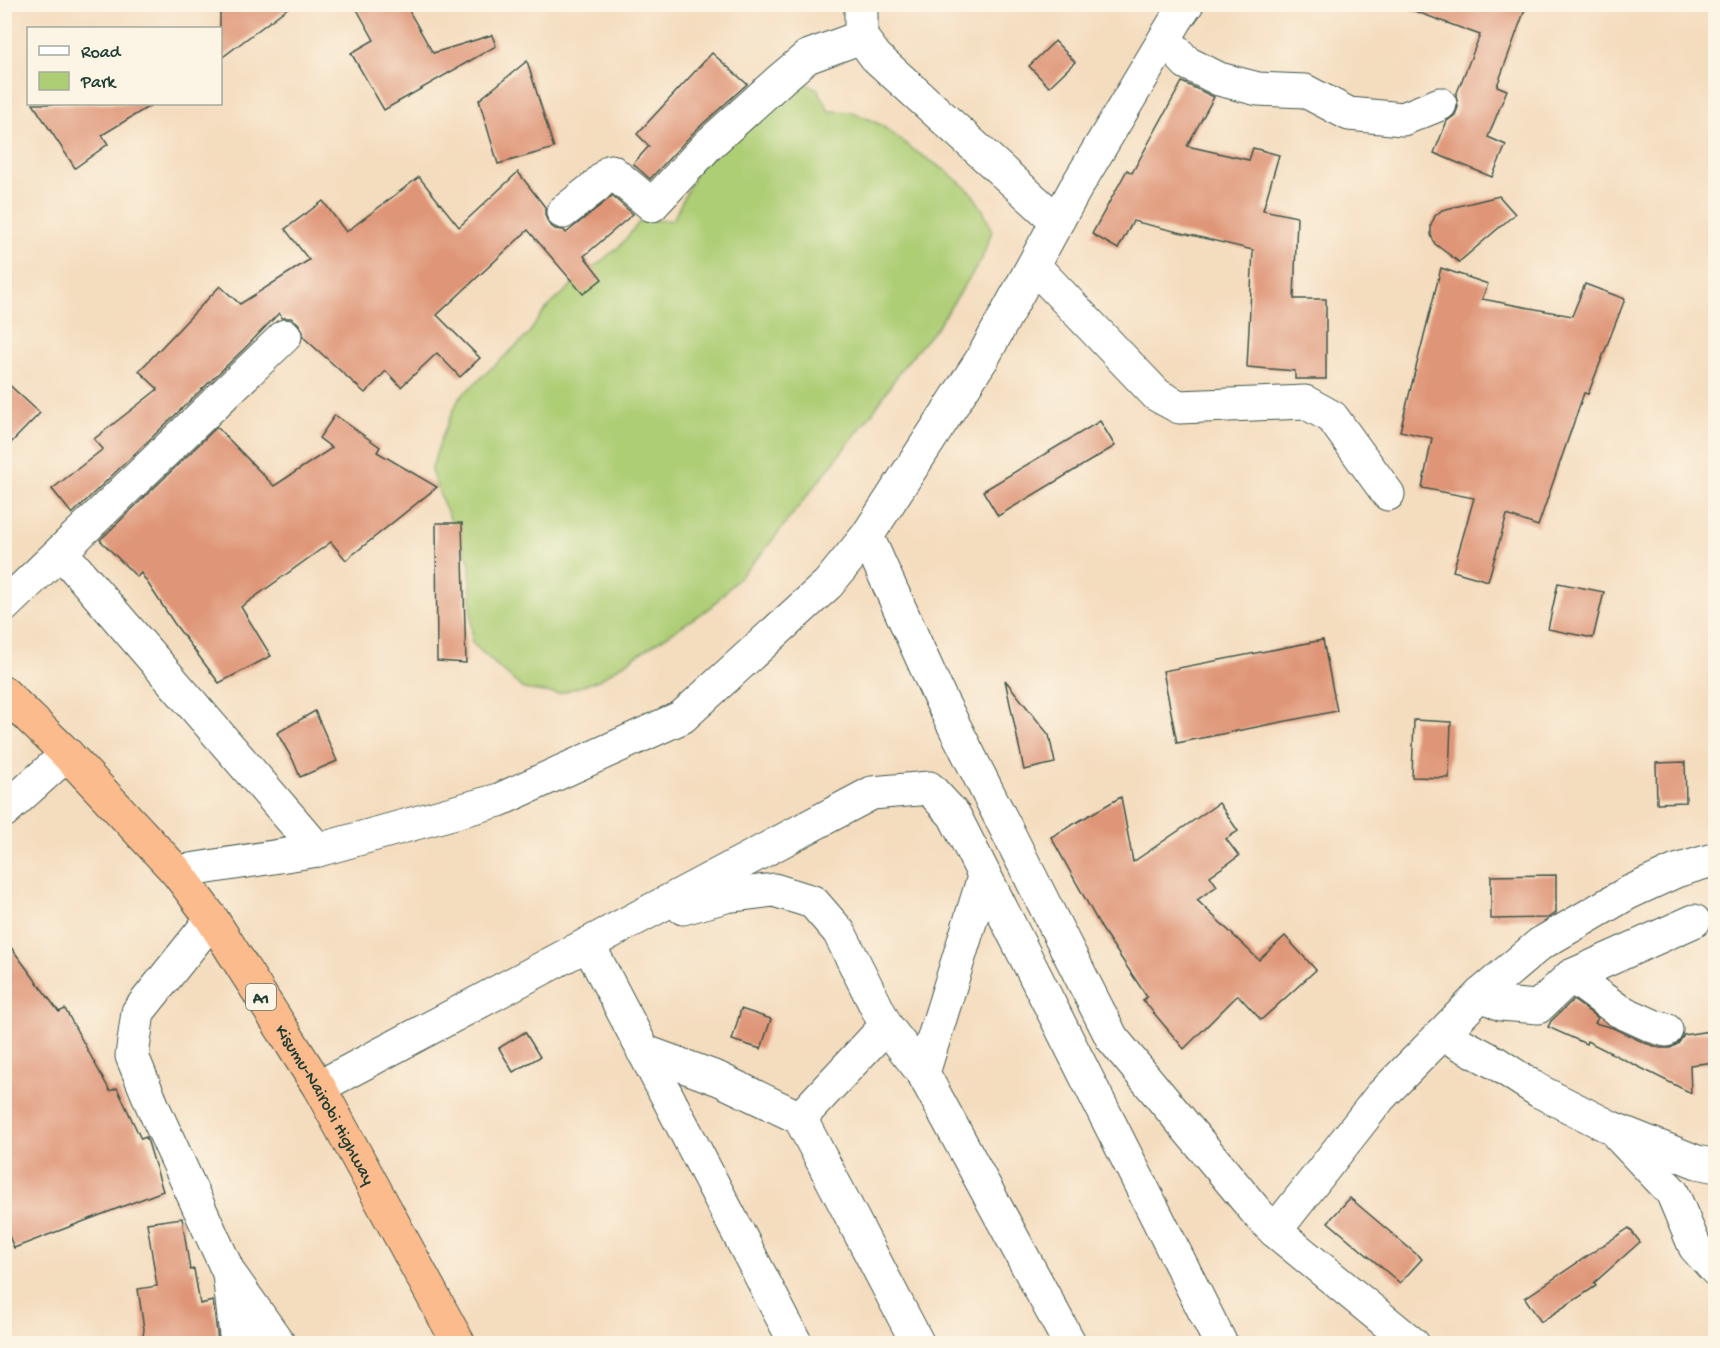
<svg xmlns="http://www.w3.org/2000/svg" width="1720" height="1348" font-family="'Gochi Hand',sans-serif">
<rect width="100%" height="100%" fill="#fcf5e5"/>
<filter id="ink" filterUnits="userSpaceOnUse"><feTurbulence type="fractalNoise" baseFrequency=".0167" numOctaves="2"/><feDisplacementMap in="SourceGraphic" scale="12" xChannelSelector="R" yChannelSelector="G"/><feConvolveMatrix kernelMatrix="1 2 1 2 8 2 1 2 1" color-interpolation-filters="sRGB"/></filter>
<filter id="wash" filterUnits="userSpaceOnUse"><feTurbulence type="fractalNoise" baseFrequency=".008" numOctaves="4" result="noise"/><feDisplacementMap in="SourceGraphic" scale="24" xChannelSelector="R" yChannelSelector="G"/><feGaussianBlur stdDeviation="1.35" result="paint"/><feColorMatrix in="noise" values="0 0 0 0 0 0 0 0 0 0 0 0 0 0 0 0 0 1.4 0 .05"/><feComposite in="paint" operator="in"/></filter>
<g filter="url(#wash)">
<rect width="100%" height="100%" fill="#f4dcbe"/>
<polygon fill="#aece76" stroke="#668655" stroke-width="1.5" points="802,82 818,89 829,111 853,112 881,125 915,151 945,170 971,192 983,210 992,231 982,259 938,326 902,368 873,412 763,552 711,607 599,680 558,694 523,689 472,643 470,563 443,503 431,471 441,439 459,398 527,336 544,311 574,283 620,246 640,221 673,220 698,168"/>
<g id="blocks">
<g fill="#df9678">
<polygon points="220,4 293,4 220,59"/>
<polygon points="354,4 405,4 433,53 492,35 496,46 384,110 351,53 374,40"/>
<polygon points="1406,4 1527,4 1497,86 1507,90 1488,137 1506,145 1492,177 1434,153 1447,121 1455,115 1458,107 1456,95 1480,35 1406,8"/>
<polygon points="1055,41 1075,62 1049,87 1029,66"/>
<polygon points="712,53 747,84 695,131 650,179 633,164 649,146 637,134"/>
<polygon points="527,61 554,148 498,164 479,100"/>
<polygon points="1182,82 1214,97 1187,146 1249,160 1253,148 1279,155 1263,210 1297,217 1294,299 1326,299 1326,379 1295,379 1295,371 1247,367 1253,250 1133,221 1118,249 1092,234 1127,170 1132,173"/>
<polygon points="33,104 153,104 102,135 108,144 75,168"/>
<polygon points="518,172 545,207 545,215 549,224 555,229 564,230 566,233 612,196 633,214 584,256 602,279 583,294 528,230 437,315 480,358 460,377 437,353 401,387 386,371 365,393 303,337 303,331 298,323 291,318 282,318 279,313 245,348 72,514 52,489 103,449 94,439 158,389 139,371 220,286 240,304 309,260 285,229 323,201 346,232 419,177 459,227"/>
<polygon points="1499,196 1515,214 1459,262 1435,244 1431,235 1431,225 1435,216 1442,210"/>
<polygon points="1441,268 1488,284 1482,299 1572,316 1585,284 1625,299 1588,394 1584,393 1538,526 1507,515 1488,581 1453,571 1474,498 1422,488 1432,438 1400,431"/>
<polygon points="4,380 40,413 4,450"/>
<polygon points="335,415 380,447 377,452 437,487 346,560 331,542 241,607 271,656 219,683 174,623 141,573 137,577 100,540 217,427 274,486 332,448 319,438"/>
<polygon points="1100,421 1115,446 998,516 983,491"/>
<polygon points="436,523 462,523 466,663 437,661"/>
<polygon points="1558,583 1604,592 1593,638 1548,629"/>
<polygon points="1323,640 1337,711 1177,743 1163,671"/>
<polygon points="1005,680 1049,735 1055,763 1024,770"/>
<polygon points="315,711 337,761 300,777 293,760 277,733"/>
<polygon points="1414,720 1451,722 1449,778 1412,777"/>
<polygon points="1685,762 1686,802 1657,803 1656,763"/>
<polygon points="1121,797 1133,862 1219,803 1238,831 1226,839 1239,856 1210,876 1217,886 1197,900 1259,960 1285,936 1316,970 1261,1020 1238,995 1184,1049 1143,1000 1147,997 1102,929 1051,837"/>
<polygon points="1556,875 1556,913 1548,918 1491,919 1491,876"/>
<polygon points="4,938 59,1012 65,1009 110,1091 117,1088 141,1139 146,1137 148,1142 163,1191 14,1248 4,1224"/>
<polygon points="1573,1000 1598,1018 1595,1023 1613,1028 1645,1043 1660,1048 1670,1048 1678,1044 1684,1035 1716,1030 1716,1062 1690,1065 1691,1093 1587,1041 1586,1044 1548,1027 1551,1021"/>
<polygon points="741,1009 771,1019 761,1049 732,1040"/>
<polygon points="525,1032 540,1057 513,1072 499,1048"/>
<polygon points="1350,1198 1422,1259 1400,1283 1328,1222"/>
<polygon points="182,1218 190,1270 194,1269 200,1304 213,1301 218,1341 206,1344 142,1344 144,1329 138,1289 157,1286 147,1223"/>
<polygon points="1629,1228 1640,1242 1594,1283 1596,1286 1541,1322 1525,1298"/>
</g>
</g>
</g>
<g filter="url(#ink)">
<use href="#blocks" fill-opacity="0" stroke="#3f5549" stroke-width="1.5"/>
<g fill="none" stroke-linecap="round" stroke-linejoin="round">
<defs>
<g id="minor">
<polyline points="861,4 861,37 876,57 1057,221"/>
<polyline points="1165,39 1187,63 1219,79 1258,89 1305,91 1349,114 1403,119 1440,104"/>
<polyline points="563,212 595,187 611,171 652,205 708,145 781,79 807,57 861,37"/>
<polyline points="1034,266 1157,395 1179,407 1305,402 1332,417 1388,494"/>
<polyline points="867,536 940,698 1112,1038 1259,1215 1275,1231 1413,1344"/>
<polyline points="61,552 318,850"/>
<polyline points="4,606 285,336"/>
<polyline points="4,811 67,754"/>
<polyline points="177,872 318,850 499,800 682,717 828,584 867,536 982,359 1075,189 1176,20 1187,4"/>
<polyline points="683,908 726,896 774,890 813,902 839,932 886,1026 923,1073 1070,1344"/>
<polyline points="212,919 138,1012 132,1056 153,1107 229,1273 279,1344"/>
<polyline points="588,944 796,1344"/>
<polyline points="1571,976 1694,921"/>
<polyline points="1481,994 1540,944 1578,922 1628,893 1676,871 1716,859"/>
<polyline points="1666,1030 1653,1026 1618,1010 1571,976 1538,1007 1501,1004 1481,994 1442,1034 1496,1063 1539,1091 1612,1128 1697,1162 1716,1166"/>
<polyline points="643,1051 719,1079 800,1118 918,1344"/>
<polyline points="923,1073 984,877"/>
<polyline points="319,1087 872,793 929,788 954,815 1221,1344"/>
<polyline points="800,1118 886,1026"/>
<polyline points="1619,1136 1672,1192 1695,1247 1716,1270"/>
<polyline points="1275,1231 1380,1097 1442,1034"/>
<polyline points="229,1274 237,1344"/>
</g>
<g id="highway">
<path id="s1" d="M4 693 67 754 177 872 212 919 319 1087 459 1344"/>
</g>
</defs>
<use href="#minor" stroke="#3f5549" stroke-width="35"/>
<use href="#highway" stroke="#3f5549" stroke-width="35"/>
<use href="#minor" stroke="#fff" stroke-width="33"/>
<use href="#highway" stroke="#fbbb8c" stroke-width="33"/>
</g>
</g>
<g text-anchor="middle" stroke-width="6" stroke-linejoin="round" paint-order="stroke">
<rect fill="#fcf5e5" stroke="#617469" stroke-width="1.5" x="246" y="984" width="30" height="26" rx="4.5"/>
<g font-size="16" font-weight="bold" fill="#1f3d34">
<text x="261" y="1003">A1</text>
</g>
<g font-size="18" fill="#1f3d34" stroke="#fcf5e5">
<text dy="6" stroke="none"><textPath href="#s1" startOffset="525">Kisumu-Nairobi Highway</textPath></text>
</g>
</g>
<rect width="1720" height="1348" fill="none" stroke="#fcf5e5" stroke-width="24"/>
<rect x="27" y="27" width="195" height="78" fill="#fcf5e5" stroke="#a4ab9e" stroke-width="1.5"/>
<rect x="39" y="46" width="30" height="9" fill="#ffffff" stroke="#a4ab9e" stroke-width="1.5"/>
<text x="81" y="57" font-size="18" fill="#1f3d34">Road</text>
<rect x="39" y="72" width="30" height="18" fill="#aece76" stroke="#a4ab9e" stroke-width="1.5"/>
<text x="81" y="87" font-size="18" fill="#1f3d34">Park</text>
</svg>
